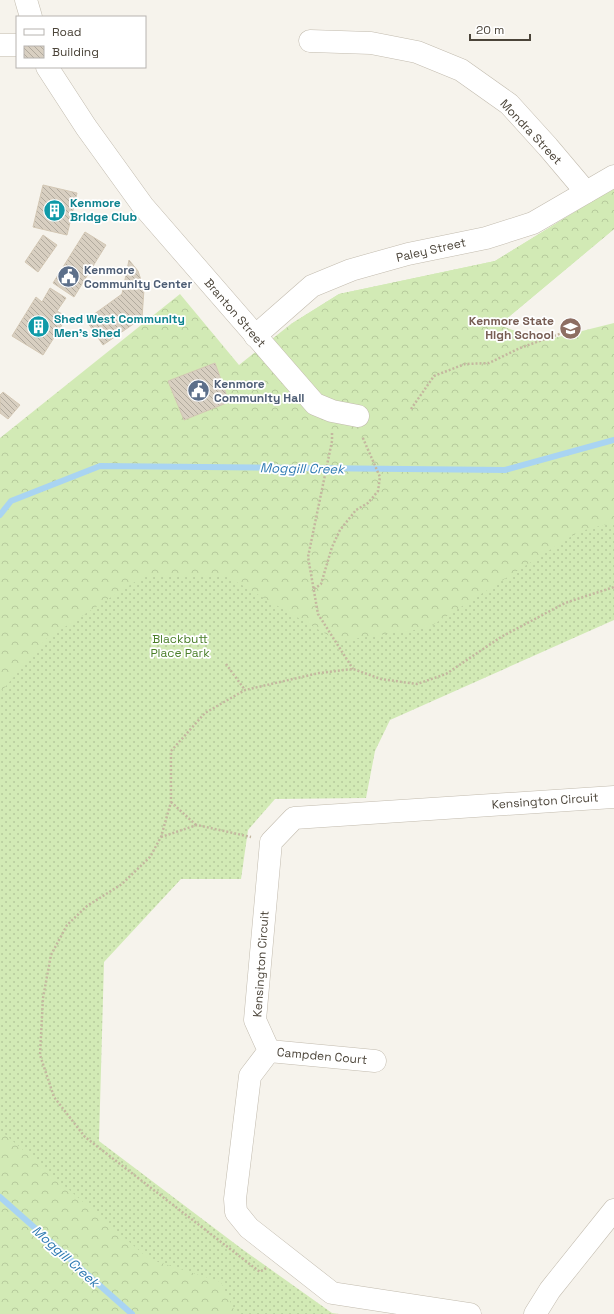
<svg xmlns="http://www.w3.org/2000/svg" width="614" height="1314" font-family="'Space Grotesk',sans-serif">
<defs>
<pattern id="grass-dots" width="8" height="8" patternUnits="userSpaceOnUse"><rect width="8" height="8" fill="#d2eab5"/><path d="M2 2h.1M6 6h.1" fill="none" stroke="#b6ca9c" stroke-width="1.8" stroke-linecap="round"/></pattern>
<pattern id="forest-crowns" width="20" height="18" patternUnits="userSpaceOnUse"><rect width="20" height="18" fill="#d2eab5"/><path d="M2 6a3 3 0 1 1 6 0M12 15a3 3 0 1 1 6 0" fill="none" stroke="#b6ca9c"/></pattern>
<pattern id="building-back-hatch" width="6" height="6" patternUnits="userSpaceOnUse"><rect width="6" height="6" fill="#d8cfc1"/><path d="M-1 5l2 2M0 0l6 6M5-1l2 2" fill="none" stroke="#b1aa9e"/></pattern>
</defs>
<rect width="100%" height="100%" fill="#f6f3ec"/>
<polygon fill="url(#grass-dots)" points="614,188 614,229 499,325 614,440 614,620 390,720 375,751 366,798 275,799 248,830 241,879 181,879 104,962 99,1141 242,1249 332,1313 339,1314 132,1314 0,1197 0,515 331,468 291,324 339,294 495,261"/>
<g fill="url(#forest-crowns)">
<polygon points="614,188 614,229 499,325 542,341 614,323 614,522 578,532 428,628 338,641 228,577 144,576 46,639 0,693 0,438 180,294 239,365 291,324 339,294 495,261"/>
<polygon points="0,1130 149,1259 221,1282 236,1314 0,1314"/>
</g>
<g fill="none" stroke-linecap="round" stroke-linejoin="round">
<g stroke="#a9d4f2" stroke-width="6">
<polyline points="0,515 11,501 100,466 505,470 614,440"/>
<polyline points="0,1197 132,1314"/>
</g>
</g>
<g fill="url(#building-back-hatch)" stroke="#d3c7b4">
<polygon points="43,185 77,193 67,235 33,227"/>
<polygon points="85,232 106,245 74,297 53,283"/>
<polygon points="43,235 57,245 38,272 25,262"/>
<polygon points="129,260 138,271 144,289 142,318 103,345 86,320 122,294"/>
<polygon points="50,288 66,298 57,311 67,317 43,355 12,336 36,297 42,302"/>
<polygon points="215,363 229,402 184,420 168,381"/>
<polygon points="3,392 20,405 8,419 0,413 0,395"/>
</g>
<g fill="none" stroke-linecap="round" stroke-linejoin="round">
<defs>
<g id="minor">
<polyline points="26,0 31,17"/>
<polyline points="310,41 371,43 417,52 461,70 509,104 548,147 586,192"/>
<polyline points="0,45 17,45"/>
<polyline points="47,67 86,127 143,206 315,404 332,411 358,416"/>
<polyline points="255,336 312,286 351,270 408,254 486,238 533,223 614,176"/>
<polyline points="269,1051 375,1061"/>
<polyline points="470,1314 332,1293 249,1228 236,1212 235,1199 250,1076 269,1051 255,1020 271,842 294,818 614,797"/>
<polyline points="535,1314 550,1290 614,1210"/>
</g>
</defs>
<use href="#minor" stroke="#c2bbae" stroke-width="23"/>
<g stroke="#c4b79f" stroke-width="2.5" stroke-dasharray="2 2" stroke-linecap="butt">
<polyline points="411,409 434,376 465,364 489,363 520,348 565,332"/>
<polyline points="332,433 332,441 308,557 318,614 353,669"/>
<polyline points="314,589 321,584 332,547 340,530 356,510 368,503 378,491 380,477 362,436"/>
<polyline points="226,664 245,690"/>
<polyline points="171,802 196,825"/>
<polyline points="161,837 197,825 251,837"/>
<polyline points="266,1268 260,1272 85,1137 54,1097 40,1055 43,998 51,955 67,925 87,906 122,884 150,857 161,837 171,802 171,751 205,713 245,690 319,673 353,669 381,679 417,684 446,674 501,637 565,603 614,587"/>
</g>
<use href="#minor" stroke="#fff" stroke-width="22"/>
</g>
<defs>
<symbol id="building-disc" viewBox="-11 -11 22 22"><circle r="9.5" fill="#0f9aa8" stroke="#fff"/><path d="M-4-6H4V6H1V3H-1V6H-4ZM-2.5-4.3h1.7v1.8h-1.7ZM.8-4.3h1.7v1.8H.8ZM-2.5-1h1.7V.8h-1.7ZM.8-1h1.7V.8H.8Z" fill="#fff"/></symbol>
<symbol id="civic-disc" viewBox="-11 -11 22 22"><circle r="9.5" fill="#5c6f8a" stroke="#fff"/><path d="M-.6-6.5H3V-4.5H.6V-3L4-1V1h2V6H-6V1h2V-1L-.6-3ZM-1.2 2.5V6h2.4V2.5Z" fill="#fff"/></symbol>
<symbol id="school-disc" viewBox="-11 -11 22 22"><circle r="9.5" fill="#8d6e63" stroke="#fff"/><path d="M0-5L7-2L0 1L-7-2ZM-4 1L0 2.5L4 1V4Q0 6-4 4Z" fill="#fff"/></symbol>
</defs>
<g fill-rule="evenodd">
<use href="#building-disc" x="42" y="198" width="25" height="25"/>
<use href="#civic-disc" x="56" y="264" width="25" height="25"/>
<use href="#building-disc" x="26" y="314" width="25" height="25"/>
<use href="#school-disc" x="558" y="316" width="25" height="25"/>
<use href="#civic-disc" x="186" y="378" width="25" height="25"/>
</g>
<g text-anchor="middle" stroke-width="3.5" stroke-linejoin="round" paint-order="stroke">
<g font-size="12" fill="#4b4439" stroke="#fff">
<text transform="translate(531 132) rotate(47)" y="4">Mondra Street</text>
<text transform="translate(431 250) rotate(-13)" y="4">Paley Street</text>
<text transform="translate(235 313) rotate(49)" y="4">Branton Street</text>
<text transform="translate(545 801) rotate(-4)" y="4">Kensington Circuit</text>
<text transform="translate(261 964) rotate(-86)" y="4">Kensington Circuit</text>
<text transform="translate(322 1056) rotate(5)" y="4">Campden Court</text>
</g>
<g font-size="12" font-weight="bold" fill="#0d838f" stroke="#fff" text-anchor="start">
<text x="70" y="207">Kenmore<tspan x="70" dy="14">Bridge Club</tspan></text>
<text x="54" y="323">Shed West Community<tspan x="54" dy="14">Men's Shed</tspan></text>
</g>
<g font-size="12" font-weight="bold" fill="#4e5e75" stroke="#fff" text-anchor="start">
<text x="84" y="274">Kenmore<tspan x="84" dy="14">Community Center</tspan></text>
<text x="214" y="388">Kenmore<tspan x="214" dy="14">Community Hall</tspan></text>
</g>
<g font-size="12" font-weight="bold" fill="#785e54" stroke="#fff" text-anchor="end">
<text x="554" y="325">Kenmore State<tspan x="554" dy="14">High School</tspan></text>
</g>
<g font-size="12" fill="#4a7f2a" stroke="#fff">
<text x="180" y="643">Blackbutt<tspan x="180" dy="14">Place Park</tspan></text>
</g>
<g font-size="13" font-style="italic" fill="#2e7ab2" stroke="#fff">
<text transform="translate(302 468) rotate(1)" y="5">Moggill Creek</text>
<text transform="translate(66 1256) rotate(42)" y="5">Moggill Creek</text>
</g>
</g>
<rect x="16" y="16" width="130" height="52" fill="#ffffff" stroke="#b7b4b0"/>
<rect x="24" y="29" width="20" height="6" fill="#ffffff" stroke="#b7b4b0"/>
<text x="52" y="36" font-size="12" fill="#4b4439">Road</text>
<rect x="24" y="46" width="20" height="12" fill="url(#building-back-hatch)" stroke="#b7b4b0"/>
<text x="52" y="56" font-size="12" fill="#4b4439">Building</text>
<path d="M470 34v6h60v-6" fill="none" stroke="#4b4439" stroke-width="2"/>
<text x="476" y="34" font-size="12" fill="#4b4439" stroke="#ffffff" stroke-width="3" paint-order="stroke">20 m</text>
</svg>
